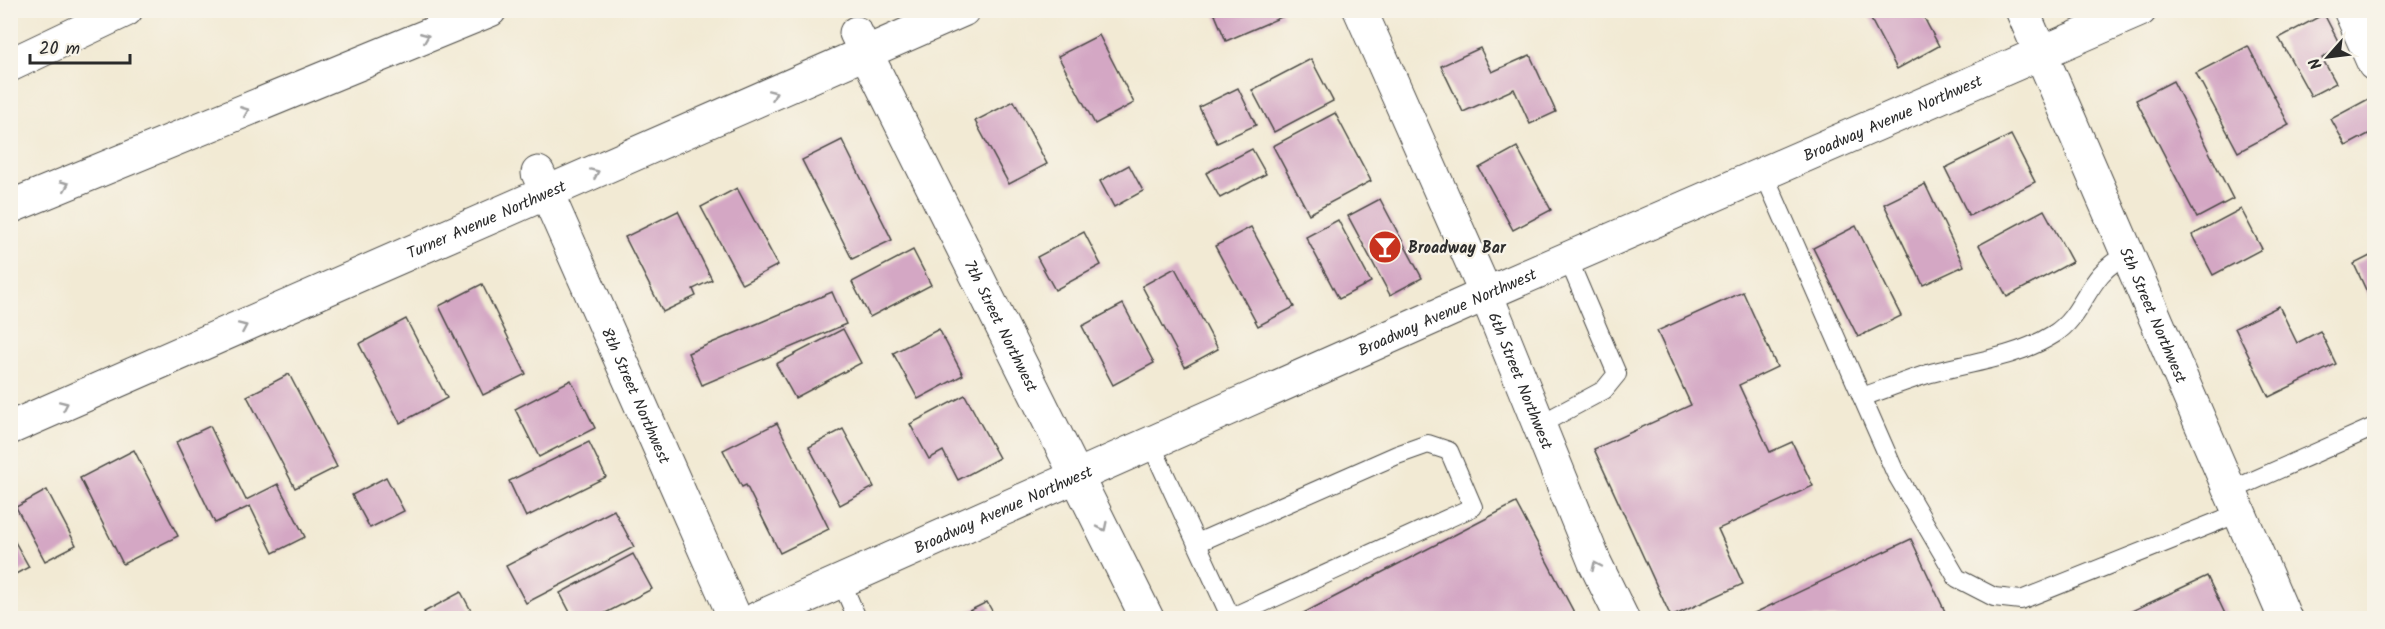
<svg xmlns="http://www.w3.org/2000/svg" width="2385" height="629" font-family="Kalam,sans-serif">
<rect width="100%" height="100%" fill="#f7f3e8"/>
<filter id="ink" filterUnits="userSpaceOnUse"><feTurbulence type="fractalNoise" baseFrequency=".0167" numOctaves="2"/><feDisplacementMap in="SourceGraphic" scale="12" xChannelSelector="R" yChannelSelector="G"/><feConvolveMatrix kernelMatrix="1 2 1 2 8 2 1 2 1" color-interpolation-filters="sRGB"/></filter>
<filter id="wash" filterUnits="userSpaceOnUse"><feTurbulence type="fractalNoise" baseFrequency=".008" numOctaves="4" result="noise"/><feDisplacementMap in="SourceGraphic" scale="24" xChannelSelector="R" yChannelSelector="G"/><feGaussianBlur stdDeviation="1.35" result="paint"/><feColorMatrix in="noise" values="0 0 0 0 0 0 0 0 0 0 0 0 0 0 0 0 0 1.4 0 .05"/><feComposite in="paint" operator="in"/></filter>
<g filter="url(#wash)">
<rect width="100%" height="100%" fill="#f2ead4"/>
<g id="blocks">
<g fill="#d4a7c4">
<polygon points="1213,10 1281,10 1284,16 1226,41"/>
<polygon points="1866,10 1920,10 1939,46 1897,69"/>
<polygon points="2324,14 2341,47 2322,58 2336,83 2311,96 2279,38"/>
<polygon points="1099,35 1134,103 1095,124 1058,56"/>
<polygon points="2248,46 2289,125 2238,152 2196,73"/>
<polygon points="1480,48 1492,72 1530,55 1556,112 1530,124 1514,89 1463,112 1441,66"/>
<polygon points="1311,59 1333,101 1274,132 1252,90"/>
<polygon points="2173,81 2233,199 2197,218 2136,100"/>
<polygon points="1238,88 1256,125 1217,143 1199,107"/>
<polygon points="2374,96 2374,131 2346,146 2331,119"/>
<polygon points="1014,101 1047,164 1009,184 975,121"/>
<polygon points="1335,113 1371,181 1309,214 1273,146"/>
<polygon points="2011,135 2035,182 1969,216 1945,168"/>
<polygon points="842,140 892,240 852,259 802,160"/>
<polygon points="1517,147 1551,210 1513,230 1479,168"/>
<polygon points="1252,149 1266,174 1220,198 1206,173"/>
<polygon points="1129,165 1143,191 1114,207 1100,181"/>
<polygon points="1925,184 1964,266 1923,285 1884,204"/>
<polygon points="737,188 778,265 742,284 701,207"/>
<polygon points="1380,199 1422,278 1390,295 1348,216"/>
<polygon points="2241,209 2262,249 2213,275 2192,235"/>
<polygon points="2044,210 2072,262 2007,297 1979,245"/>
<polygon points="678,211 712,280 693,289 696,296 663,312 625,237"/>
<polygon points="1338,220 1371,282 1339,299 1306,237"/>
<polygon points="1856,226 1901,316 1858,337 1813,248"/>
<polygon points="1251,227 1294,307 1258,326 1215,246"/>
<polygon points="1084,232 1101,265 1055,290 1037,257"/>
<polygon points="913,250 931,285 870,317 852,282"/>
<polygon points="2374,254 2374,307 2354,264"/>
<polygon points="1175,268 1218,349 1185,367 1142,286"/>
<polygon points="482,284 526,374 483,395 439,306"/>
<polygon points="832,292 846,324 702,385 688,353"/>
<polygon points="1743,292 1777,367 1739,385 1770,452 1792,442 1813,486 1718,529 1743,584 1671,617 1594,449 1691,405 1657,331"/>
<polygon points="1123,304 1154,363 1113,385 1082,326"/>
<polygon points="2279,306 2297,343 2320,331 2336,364 2269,397 2235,328"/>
<polygon points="406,319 447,398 400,423 359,344"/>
<polygon points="843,329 861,363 795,398 776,364"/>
<polygon points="939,329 963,375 918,399 893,353"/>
<polygon points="289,374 337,467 295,488 247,396"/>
<polygon points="571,380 595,428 539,457 515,409"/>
<polygon points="965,395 999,458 958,480 943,451 929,459 910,424"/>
<polygon points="777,423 829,529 780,553 746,485 742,487 723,450"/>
<polygon points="210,426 246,500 278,484 305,537 273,553 250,506 215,523 176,442"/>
<polygon points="843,429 874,487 840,505 809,447"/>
<polygon points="589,442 606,477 526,517 509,481"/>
<polygon points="134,450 178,536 123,564 80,478"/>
<polygon points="386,477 404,511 370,528 352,495"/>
<polygon points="47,490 76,545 45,561 16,507"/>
<polygon points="1516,503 1577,618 1294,618"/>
<polygon points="614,510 634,547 526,603 506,566"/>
<polygon points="10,533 29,567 10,577"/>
<polygon points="1911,539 1948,618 1744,618"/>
<polygon points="633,554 652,589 596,618 573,618 560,593"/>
<polygon points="2207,576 2227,618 2117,618"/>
<polygon points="461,592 475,618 428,618 424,612"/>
<polygon points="987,602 996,618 955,618"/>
</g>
</g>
</g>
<g filter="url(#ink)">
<use href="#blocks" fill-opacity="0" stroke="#494844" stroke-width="1.5"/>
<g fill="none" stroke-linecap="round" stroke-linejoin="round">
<defs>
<g id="lane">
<polyline points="1764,174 1895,472 1957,578 1994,597 2021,600 2239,513"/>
<path d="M1862 397C1885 389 1908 380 1931 373 1972 362 2018 357 2054 334 2086 314 2086 273 2127 255"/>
<polyline points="1539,425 1604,390 1617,374 1568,259"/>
<polyline points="1150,442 1231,618"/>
<polyline points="2230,491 2374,427"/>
<polyline points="1197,543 1397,455 1428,444 1449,451 1473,507 1232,617"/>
<polyline points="841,581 857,618"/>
</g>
<g id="street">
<path id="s1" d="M2022 10 2285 618"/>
<polyline points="2350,10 2374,64"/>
<path id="s2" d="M856 33 1147 618"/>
<path id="s3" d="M538 173 735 618"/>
</g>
<g id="secondary">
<path id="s4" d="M1360 10 1486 294 1595 563 1622 618"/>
<path id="s5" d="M10 428 963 10"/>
<path id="s6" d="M758 618 1486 294 2140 10"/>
</g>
<g id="highway">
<polyline points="10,65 126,10"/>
<polyline points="10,207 490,10"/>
</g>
</defs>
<use href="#lane" stroke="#494844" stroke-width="20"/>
<use href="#street" stroke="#494844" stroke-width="35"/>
<use href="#secondary" stroke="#494844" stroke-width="35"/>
<use href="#highway" stroke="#494844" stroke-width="35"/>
<use href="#lane" stroke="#fff" stroke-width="18"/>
<use href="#street" stroke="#fff" stroke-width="33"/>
<use href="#secondary" stroke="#fff" stroke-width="33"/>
<use href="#highway" stroke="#fff" stroke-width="33"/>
</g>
<defs><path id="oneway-chevron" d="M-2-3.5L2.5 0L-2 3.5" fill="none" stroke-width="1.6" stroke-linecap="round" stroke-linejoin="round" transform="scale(1.5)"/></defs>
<g stroke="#a0a0a0">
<use href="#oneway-chevron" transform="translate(425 37) rotate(-22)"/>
<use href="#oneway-chevron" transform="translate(773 94) rotate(-24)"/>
<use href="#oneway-chevron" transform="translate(245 111) rotate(-22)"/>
<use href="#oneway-chevron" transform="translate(595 173) rotate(-24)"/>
<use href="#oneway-chevron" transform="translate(65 185) rotate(-22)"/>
<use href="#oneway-chevron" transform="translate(243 327) rotate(-24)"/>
<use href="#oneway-chevron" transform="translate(64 405) rotate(-24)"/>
<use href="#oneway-chevron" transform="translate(1103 527) rotate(64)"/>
<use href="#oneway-chevron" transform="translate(1596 566) rotate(-115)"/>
</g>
</g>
<defs>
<symbol id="bar-disc" viewBox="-11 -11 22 22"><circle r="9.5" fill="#c8321e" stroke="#f7f3e8"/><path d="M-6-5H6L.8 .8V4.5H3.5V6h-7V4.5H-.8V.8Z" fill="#fff"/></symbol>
</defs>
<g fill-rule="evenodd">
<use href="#bar-disc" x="1366" y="228" width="38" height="38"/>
</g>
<g text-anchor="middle" stroke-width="4.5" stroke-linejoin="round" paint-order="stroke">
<g font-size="16" fill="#2b2b2b" stroke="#f7f3e8">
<text dy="6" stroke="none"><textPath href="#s6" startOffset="1240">Broadway Avenue Northwest</textPath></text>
<text dy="6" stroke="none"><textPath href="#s5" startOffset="520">Turner Avenue Northwest</textPath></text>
<text dy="6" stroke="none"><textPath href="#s6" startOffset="754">Broadway Avenue Northwest</textPath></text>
<text dy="6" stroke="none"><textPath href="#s1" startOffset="332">5th Street Northwest</textPath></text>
<text dy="6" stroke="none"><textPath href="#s2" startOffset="327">7th Street Northwest</textPath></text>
<text dy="6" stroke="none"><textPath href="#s4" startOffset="404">6th Street Northwest</textPath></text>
<text dy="6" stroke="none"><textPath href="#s3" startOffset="243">8th Street Northwest</textPath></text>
<text dy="6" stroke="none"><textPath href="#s6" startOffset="268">Broadway Avenue Northwest</textPath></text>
</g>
<g font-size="16" font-weight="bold" fill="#2b2b2b" stroke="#f7f3e8" text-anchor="start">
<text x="1408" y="253">Broadway Bar</text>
</g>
</g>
<rect width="2385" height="629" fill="none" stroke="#f7f3e8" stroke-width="36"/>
<g transform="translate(2328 57) rotate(242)" stroke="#f7f3e8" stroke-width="4.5" paint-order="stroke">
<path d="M0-4.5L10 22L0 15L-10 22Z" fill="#2b2b2b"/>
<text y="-9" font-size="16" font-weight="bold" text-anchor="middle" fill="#2b2b2b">N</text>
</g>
<path d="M30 54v9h100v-9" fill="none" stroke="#2b2b2b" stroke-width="3"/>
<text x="39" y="54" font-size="18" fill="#2b2b2b" stroke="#f7f3e8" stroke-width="4.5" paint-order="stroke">20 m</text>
</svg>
